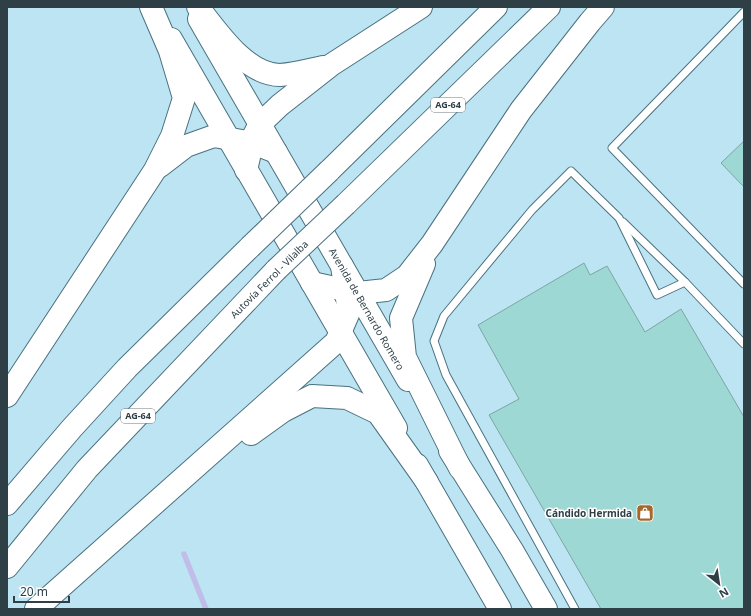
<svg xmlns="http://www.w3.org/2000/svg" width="751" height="616" font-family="'Noto Sans',sans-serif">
<rect width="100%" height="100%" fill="#d0f2fe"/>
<rect fill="#bce4f3" x="7" y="7" width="737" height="602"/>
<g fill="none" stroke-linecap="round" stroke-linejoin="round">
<polyline stroke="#c0bee8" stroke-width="5.5" points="184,554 206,609"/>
</g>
<g fill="#9ed8d4" stroke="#7aa7a3">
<polygon points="744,141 744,187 721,163"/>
<polygon points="584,263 590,275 607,266 645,332 681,309 744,417 744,609 601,609 489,415 519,399 478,325"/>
</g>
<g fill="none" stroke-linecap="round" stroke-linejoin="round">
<defs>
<g id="service">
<polyline points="744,12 612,148 744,284"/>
<polyline points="623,222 685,282"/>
<polyline points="575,609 446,375 434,341 444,316 532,210 571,171 619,218 657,295 685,282 744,344"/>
</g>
<g id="trunk">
<path id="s1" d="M199 19 408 380"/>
<polyline points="171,39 396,428"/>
<polyline points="450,451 512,550 546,609"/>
<polyline points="417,465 500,609"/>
</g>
<g id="motorway">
<path d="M198 7C217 31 246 75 280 75 295 74 309 70 323 67"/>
<polyline points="160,166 186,146 214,136 253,143 276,152"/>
<polyline points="246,170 254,135 260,124 280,105 331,65 421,7"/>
<polyline points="329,171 496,7"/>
<polyline points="346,204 549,7"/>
<polyline points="424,264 401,318 405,357 460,468"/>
<polyline points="312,283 358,293 386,290 407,276 432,244 521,110 590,22 603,7"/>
<polyline points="7,396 155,170 172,136 184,98 170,51 151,7"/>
<polyline points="251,434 283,411 312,396 347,398 378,413 427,482"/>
<polyline points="7,504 72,428 127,368 250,247"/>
<polyline points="7,567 87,469 276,270"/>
<polyline points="36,609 336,342 349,312 342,266"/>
</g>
</defs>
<use href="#service" stroke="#4a717f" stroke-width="9"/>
<use href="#trunk" stroke="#4a717f" stroke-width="24"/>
<use href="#motorway" stroke="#4a717f" stroke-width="24"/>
<use href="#service" stroke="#fff" stroke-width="7"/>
<use href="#trunk" stroke="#fff" stroke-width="22"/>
<use href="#motorway" stroke="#fff" stroke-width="22"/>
<defs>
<g id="motorway-bridge">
<polyline points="250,247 329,171"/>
<polyline points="276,270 346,204"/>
</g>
</defs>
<use href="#motorway-bridge" stroke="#4a717f" stroke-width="24" stroke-linecap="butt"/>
<use href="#motorway-bridge" stroke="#fff" stroke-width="22"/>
</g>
<defs>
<symbol id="shop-square" viewBox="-11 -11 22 22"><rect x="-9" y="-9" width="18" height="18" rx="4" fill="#a5672c" stroke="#fff"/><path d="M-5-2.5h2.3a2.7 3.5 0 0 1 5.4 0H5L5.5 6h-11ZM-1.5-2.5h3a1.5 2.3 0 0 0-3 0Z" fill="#fff"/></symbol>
</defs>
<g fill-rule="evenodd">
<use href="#shop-square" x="635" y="503" width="20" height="20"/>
</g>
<g text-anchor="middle" stroke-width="3" stroke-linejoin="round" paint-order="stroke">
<g fill="#fff" stroke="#6d797e" stroke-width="1">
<rect x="431" y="98" width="34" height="14" rx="3"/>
<rect x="121" y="409" width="34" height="14" rx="3"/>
</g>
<g font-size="9" font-weight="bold" fill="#2e3f46">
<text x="448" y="108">AG-64</text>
<text x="138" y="419">AG-64</text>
</g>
<g font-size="10" fill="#2e3f46" stroke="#fff">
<text transform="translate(269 279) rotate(-45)" y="4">Autovía Ferrol - Vilalba</text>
<text dy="4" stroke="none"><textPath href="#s1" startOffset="335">Avenida de Bernardo Romero</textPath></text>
</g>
<g font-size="10" font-weight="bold" fill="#2e3f46" stroke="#fff" text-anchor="end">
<text x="632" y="517">Cándido Hermida</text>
</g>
</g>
<rect width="751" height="616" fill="none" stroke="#2e3f46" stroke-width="16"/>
<g transform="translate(719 584) rotate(150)" stroke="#ffffff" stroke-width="3" paint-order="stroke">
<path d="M0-3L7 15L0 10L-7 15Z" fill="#2e3f46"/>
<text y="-6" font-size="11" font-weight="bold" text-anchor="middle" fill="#2e3f46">N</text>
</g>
<path d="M14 596v6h55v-6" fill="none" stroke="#2e3f46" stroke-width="2"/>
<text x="20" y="596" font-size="12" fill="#2e3f46" stroke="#ffffff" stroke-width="3" paint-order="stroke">20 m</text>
</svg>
